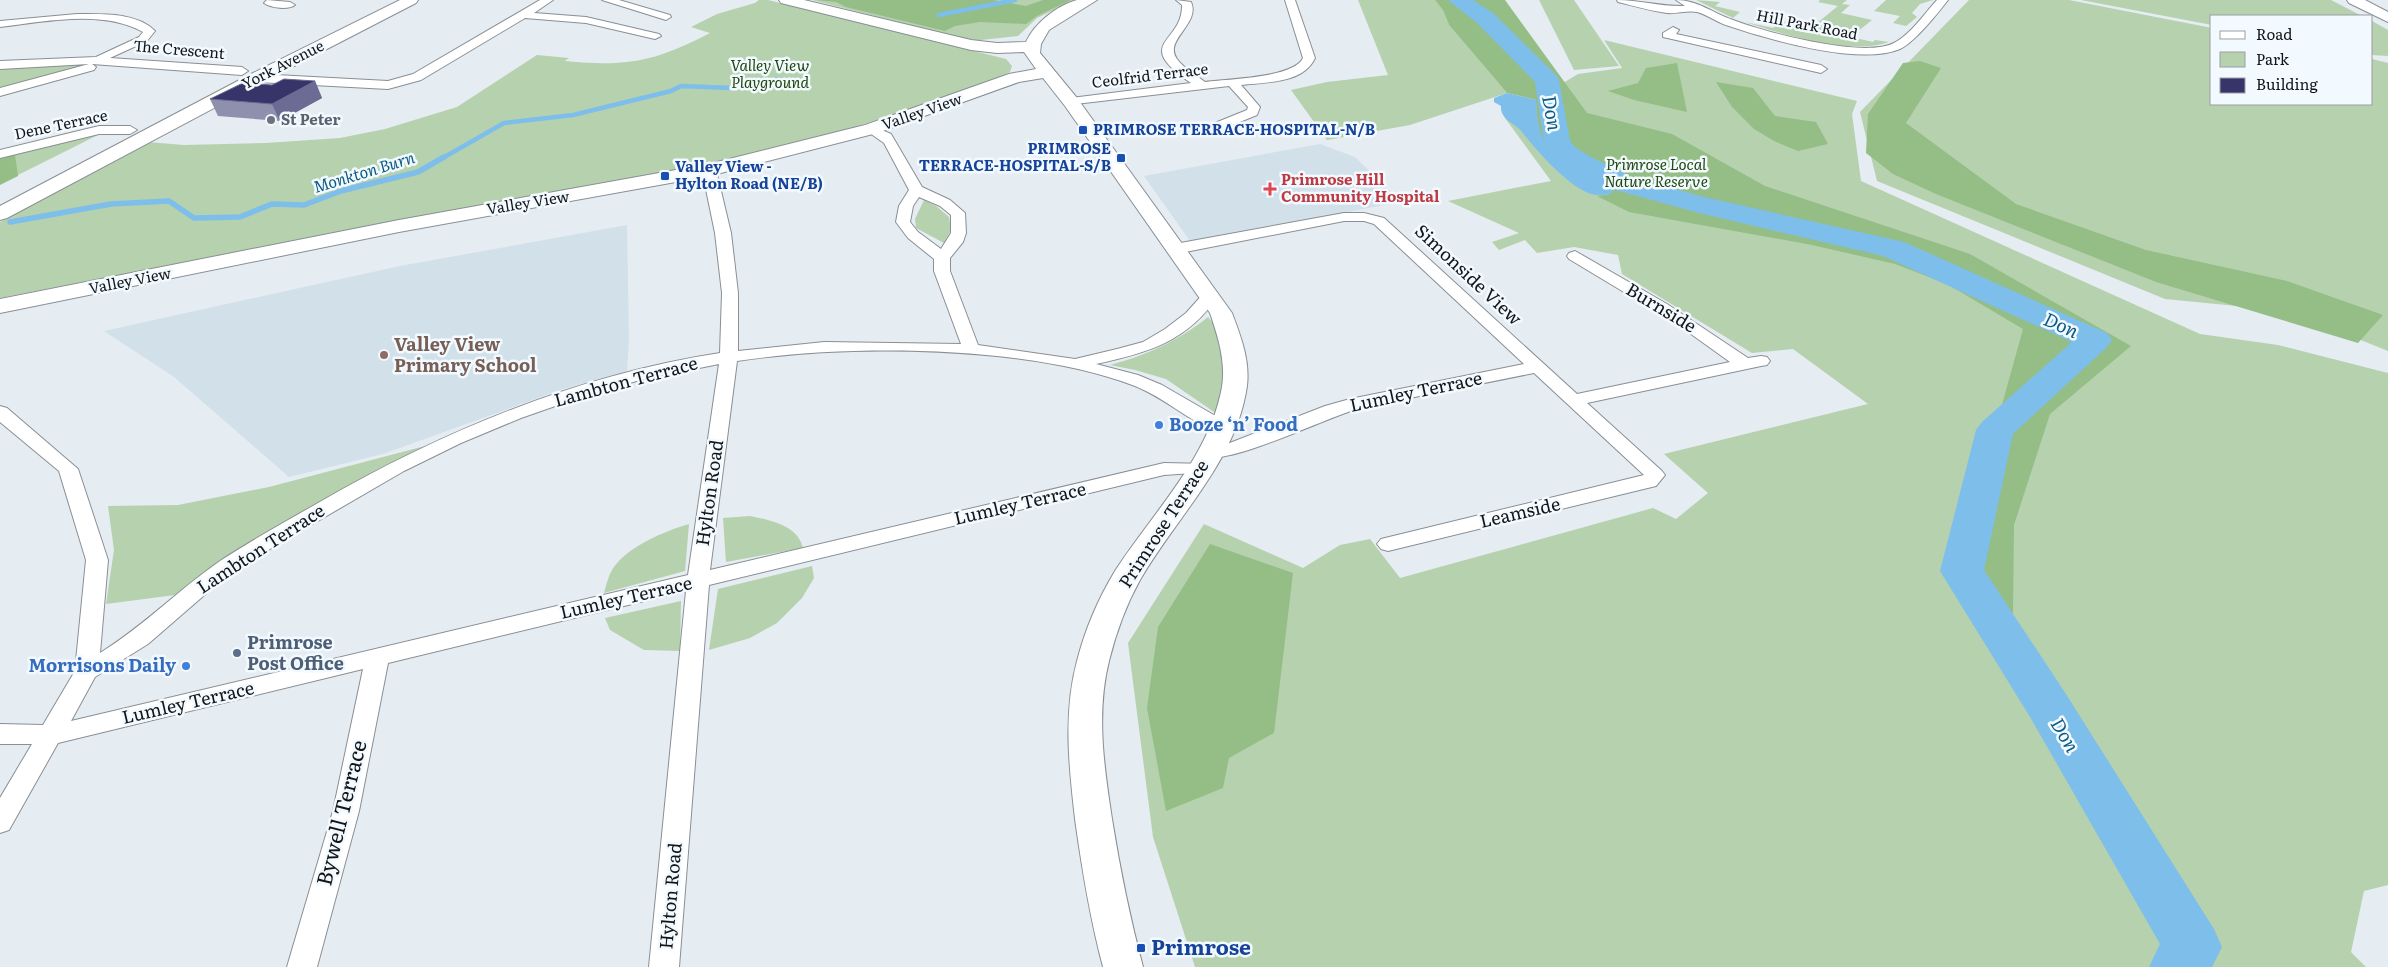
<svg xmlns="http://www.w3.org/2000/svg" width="2388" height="967" font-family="Literata,serif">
<rect width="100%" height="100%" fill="#e5ecf2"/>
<g fill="#d2e0ea">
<polygon points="1320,144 1355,157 1401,202 1190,241 1144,176"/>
<polygon points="627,225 629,339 627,371 563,389 383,454 289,477 174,377 104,331 400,266"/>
</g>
<g fill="#b6d1ae">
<path d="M759 0H768L1006 59 1012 66 1010 72 994 80 849 129 709 165 269 246 0 298V222L147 142 184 145 266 143 340 138 385 129 457 107 537 55 569 58 565 61C627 67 654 62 710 33L691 27 717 14 755 3Z"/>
<polygon points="812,0 1075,0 1037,18 1018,36 972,41"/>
<polygon points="1358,0 1435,0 1443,9 1449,25 1507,93 1410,125 1327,140 1291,90 1327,82 1388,75"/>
<polygon points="1539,0 1574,0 1619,66 1574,70"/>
<polygon points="1696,0 1720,2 1715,6 1740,12 1733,18"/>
<path d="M1820 0H1847L1842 4 1850 5 1841 13 1872 20 1851 37 1873 42 1875 40 1889 42C1850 56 1783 34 1745 22L1773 28 1782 22 1811 28 1838 6 1818 2Z"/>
<polygon points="1886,0 1933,0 1920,4 1912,13 1917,17 1906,26 1893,23 1900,16 1874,11"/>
<polygon points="1969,0 2069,0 2212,28 2212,104 2372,104 2372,59 2388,63 2388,351 2289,311 2165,299 1877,181 1860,112"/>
<polygon points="2081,0 2331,0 2362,16 2212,16 2212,25"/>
<polygon points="2372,21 2388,30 2388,56 2372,55"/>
<polygon points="1604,40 1857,101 1852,114 1861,181 2200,334 2278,345 2388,373 2388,885 2364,891 2351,952 2366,967 1195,967 1153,837 1128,643 1204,524 1303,568 1340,545 1370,539 1400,578 1653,508 1676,519 1708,493 1664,454 1868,404 1793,349 1752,353 1622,274 1618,255 1574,247 1537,253 1525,240 1499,250 1492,242 1519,233 1448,201 1551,181 1505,118 1578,74 1622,68"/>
<polygon points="96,63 0,90 0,67"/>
<polygon points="100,134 0,184 0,158"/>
<polygon points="924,200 936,206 949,217 951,230 944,243 916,228 915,219"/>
<path d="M1208 317C1232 343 1223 382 1217 414L1166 379 1135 370 1110 365C1147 355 1178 341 1208 317Z"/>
<polygon points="425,446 371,473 245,547 175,595 106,604 114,550 108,506 178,505 269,487"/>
<path d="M750 516C769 520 798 525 803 548L726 562 723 518Z"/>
<path d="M689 524 685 571 604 593C606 586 608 577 612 570 626 547 665 531 689 524Z"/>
<polygon points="812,566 814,578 802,598 777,623 750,638 709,650 718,589"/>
<polygon points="681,601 680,651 644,650 610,630 605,618"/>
</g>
<g fill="#94be86">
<polygon points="816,0 993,0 1026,6 1043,0 1071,0 1037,16 1026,24 980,22 955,26 945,31 846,7 836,2"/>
<path d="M1435 0H1505L1587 113 1672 134 1765 186 1970 254 2131 346 2050 414 2014 525 2013 613 1987 610 1962 571 1995 430 2023 329 1947 284 1895 264 1812 245 1629 212 1597 196 1611 194C1599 176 1593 179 1576 170 1543 153 1537 136 1536 100L1507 93 1449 25 1443 10Z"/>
<polygon points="1920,61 1941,68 1906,123 2016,204 2146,250 2287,281 2383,315 2358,343 2156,282 1936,194 1893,174 1866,153 1868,114 1903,63"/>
<polygon points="1677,63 1687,112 1634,100 1608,91 1638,83 1646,68"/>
<polygon points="1716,82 1753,88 1775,116 1816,122 1828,144 1798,151 1774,141 1754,129 1732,107"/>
<polygon points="15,155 18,176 0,185 0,159"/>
<polygon points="1210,544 1293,573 1274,733 1229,758 1223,788 1166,811 1147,708 1158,627"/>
</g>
<path fill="#7ebeea" d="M1507 93 1536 100C1539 168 1566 159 1614 188L1611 194C1602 195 1597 196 1588 193 1564 182 1538 152 1522 132 1515 123 1500 120 1501 106L1494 102V98Z"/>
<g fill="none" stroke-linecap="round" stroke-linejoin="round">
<g stroke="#7ebeea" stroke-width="4.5">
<polyline points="939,15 1015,0"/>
<polyline points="441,159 504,123 573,115 671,91 681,86 732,88 779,79"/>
</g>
<polyline stroke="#7ebeea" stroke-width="5.5" points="10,222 111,204 169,201 194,218 240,217 272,204 304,205 341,191 418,172 444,157"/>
<polygon fill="#7ebeea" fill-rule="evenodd" points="1448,0 1473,0 1493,13 1556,75 1559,80 1570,141 1576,148 1591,157 1632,177 1704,197 1904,242 2107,333 2112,340 2107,347 2013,434 1984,570 2064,691 2214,929 2222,947 2212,967 2149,967 2160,944 2030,717 1940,571 1976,430 1982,422 2072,342 1883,256 1699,213 1612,189 1571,169 1556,160 1544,142 1535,82 1477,23"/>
<defs>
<g id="street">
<path d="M267 0 290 2 295 5C289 10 270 8 264 3Z"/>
<polygon points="540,0 553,0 534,13 586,17 659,34 661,36 655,39 586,23 525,18 421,80 388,89 257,82 251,78 257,74 388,81 413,74"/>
<polygon points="602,0 619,0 670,15 671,17 666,20"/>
<path d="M1176 0 1191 2C1201 24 1163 40 1177 59 1184 69 1196 75 1205 82 1227 79 1294 78 1303 58L1285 0H1295L1315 58C1303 84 1265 82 1241 85L1260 107 1257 115 1210 134 1205 133 1203 130 1205 127 1247 110 1248 107 1229 86 1067 105 1065 102 1067 99 1071 98 1191 83C1131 42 1183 44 1182 5Z"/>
<path d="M1617 0C1640 0 1662 7 1685 6L1676 0C1697 0 1713 13 1733 20 1765 32 1863 59 1894 43 1911 34 1924 14 1937 0H1948C1938 13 1915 42 1900 49 1860 66 1770 40 1729 26 1718 23 1708 15 1697 12 1688 10 1676 14 1667 13 1651 11 1634 6 1618 2Z"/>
<path d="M77 14C101 14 137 12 155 31L147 41 110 58 242 67 248 71 242 75 92 64 96 67 94 70 0 96V88L89 64 0 69V61L96 57 139 37 143 32C102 9 44 22 0 27V21Z"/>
<polygon points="1673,27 1679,30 1676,34 1821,65 1827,69 1821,73 1663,37 1663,33"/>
<path d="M871 125 891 134 922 187 950 200 965 213 966 233 963 242 950 258V271L978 345 1075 359 1117 349 1143 342 1165 329 1186 313 1204 293H1216L1218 296C1187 342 1147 353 1096 364L1138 375 1162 385 1231 425 1233 429 1231 433H1217C1188 420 1165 398 1135 386 1028 345 850 344 737 361L710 570 1164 463 1208 464 1211 468 1208 472 1164 475 709 585 679 967H649L686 591 388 663 359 811 317 967H287L333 811 363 669 58 743 9 830 0 833V798L32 744H0V724L43 725 75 671 86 560 59 471 0 422V406L7 408 78 469 108 560 100 653C144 626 178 590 220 561 252 540 285 522 318 503 443 431 577 375 720 353L722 293 715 233 702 170 704 167 709 166 716 170 731 233 738 293V351L824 342 961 344 934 271V259L908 238 896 222 899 206 909 190 884 143 864 129ZM919 197 940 206 951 215V233L941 249 918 232 910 222 913 206ZM719 364 688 575 71 721 95 677 148 644 216 585 273 547 404 471 461 443 521 418 581 397 640 380Z"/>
<polygon points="99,126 130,126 137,130 130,134 99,134 0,158 0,150"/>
<path d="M1344 213H1364L1384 218 1577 394 1730 362 1677 324 1569 259 1567 256 1569 253 1575 251 1667 304 1748 358 1761 356 1767 357 1770 361 1767 365 1761 366 1587 403 1662 471 1665 475 1656 486 1388 551 1381 549 1377 544 1381 539 1644 475 1534 373 1360 408C1325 418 1233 464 1204 457L1201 453 1204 449 1222 446 1325 406 1350 399 1524 364 1374 224 1364 221H1344L1175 254 1167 249 1175 244Z"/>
</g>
<g id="secondary">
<polygon points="400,0 418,0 416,3 263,82 7,218 0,220 0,206 251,74"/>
<path d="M779 0H804L971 40 997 43 1026 42C1035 23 1056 6 1077 0 1083 0 1091 0 1097 0L1049 30 1041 44 1040 53 1077 98 1232 313C1241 337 1250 360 1247 386 1236 462 1176 517 1140 580 1126 605 1116 633 1109 661 1096 713 1104 767 1112 819 1120 869 1130 918 1143 967H1103C1090 918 1082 869 1075 819 1069 767 1063 713 1077 661 1085 630 1098 599 1115 571 1153 512 1209 458 1222 387 1226 361 1218 337 1210 313L1065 106 1043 78 1019 82 877 133 709 176 399 232 0 313V299L399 220 709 164 865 125 1009 74 1036 69 1024 52 997 53 971 50 781 3Z"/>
</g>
<polygon id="highway" points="2347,0 2365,0 2388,12 2388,22 2349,3"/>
</defs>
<use href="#street" stroke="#898f94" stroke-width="2"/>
<use href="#secondary" stroke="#898f94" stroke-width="2"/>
<use href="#highway" stroke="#898f94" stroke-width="2"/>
<use href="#street" fill="#fff" fill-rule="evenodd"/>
<use href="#secondary" fill="#fff" fill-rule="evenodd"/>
<use href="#highway" fill="#fff" fill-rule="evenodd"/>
</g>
<polygon fill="#8e90ae" points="315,81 322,98 280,121 218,116 210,99 272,85"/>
<polygon fill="#6b6b93" points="315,81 322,98 280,121 272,104"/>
<polygon fill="#37346a" stroke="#6b6b93" points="284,79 315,81 272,104 210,99 243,83 272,85"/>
<circle fill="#6b7280" stroke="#f2faff" stroke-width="2" cx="271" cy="120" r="5"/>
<g fill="#1a4fb4" stroke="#f2faff" stroke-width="2">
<rect x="1078" y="125" width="10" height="10" rx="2.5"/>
<rect x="1116" y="153" width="10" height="10" rx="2.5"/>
<rect x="660" y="171" width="10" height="10" rx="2.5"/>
<rect x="1136" y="943" width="10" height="10" rx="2.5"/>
</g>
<path fill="#e0444e" stroke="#f2faff" stroke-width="2" d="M1267.5 181.5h5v5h5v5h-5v5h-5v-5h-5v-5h5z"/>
<circle fill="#8d6e63" stroke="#f2faff" stroke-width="2" cx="384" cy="355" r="5"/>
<g fill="#3f7fe0" stroke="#f2faff" stroke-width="2">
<circle cx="1159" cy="425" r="5"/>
<circle cx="186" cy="666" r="5"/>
</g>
<circle fill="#5c6f8a" stroke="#f2faff" stroke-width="2" cx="237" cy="653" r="5"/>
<g text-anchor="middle" stroke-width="5" stroke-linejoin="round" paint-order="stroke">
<g font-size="15" fill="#131517" stroke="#f2faff">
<text transform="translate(1807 25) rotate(11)" y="5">Hill Park Road</text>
<text transform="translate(179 50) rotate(5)" y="5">The Crescent</text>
<text transform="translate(283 65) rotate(-27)" y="5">York Avenue</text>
<text transform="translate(1150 76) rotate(-7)" y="5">Ceolfrid Terrace</text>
<text transform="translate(922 112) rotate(-19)" y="5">Valley View</text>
<text transform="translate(61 125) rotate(-12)" y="5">Dene Terrace</text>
<text transform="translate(528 203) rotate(-9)" y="5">Valley View</text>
<text transform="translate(130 281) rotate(-11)" y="5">Valley View</text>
</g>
<g font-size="15" font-style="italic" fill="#1f470e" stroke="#f2faff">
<text x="770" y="71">Valley View<tspan x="770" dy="17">Playground</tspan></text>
<text x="1656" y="170">Primrose Local<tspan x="1656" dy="17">Nature Reserve</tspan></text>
</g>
<g font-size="15" font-weight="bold" fill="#5b616d" stroke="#f2faff" text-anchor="start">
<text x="281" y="125">St Peter</text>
</g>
<g font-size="15" font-weight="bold" fill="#164399" stroke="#f2faff" text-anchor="start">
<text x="1093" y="135">PRIMROSE TERRACE-HOSPITAL-N/B</text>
<text x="1111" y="154" text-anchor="end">PRIMROSE<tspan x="1111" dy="17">TERRACE-HOSPITAL-S/B</tspan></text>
<text x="675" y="172">Valley View -<tspan x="675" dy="17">Hylton Road (NE/B)</tspan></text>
</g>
<g font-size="15" font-weight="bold" fill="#be3a42" stroke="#f2faff" text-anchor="start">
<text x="1281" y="185">Primrose Hill<tspan x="1281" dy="17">Community Hospital</tspan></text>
</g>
<g font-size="16" font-style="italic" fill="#0c5a84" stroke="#f2faff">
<text transform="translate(364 172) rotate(-17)" y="6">Monkton Burn</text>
</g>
<g font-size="18" fill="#131517" stroke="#f2faff">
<text transform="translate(1468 275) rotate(43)" y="6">Simonside View</text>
<text transform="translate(1661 308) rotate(31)" y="6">Burnside</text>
<text transform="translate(626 382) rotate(-15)" y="6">Lambton Terrace</text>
<text transform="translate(1416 392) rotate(-12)" y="6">Lumley Terrace</text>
<text transform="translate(710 493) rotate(-82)" y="6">Hylton Road</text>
<text transform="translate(1020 504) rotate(-13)" y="6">Lumley Terrace</text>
<text transform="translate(1520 513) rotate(-13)" y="6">Leamside</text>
<text transform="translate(1164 524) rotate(-57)" y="6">Primrose Terrace</text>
<text transform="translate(261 549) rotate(-33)" y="6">Lambton Terrace</text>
<text transform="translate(626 598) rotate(-13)" y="6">Lumley Terrace</text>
<text transform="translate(188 703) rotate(-13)" y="6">Lumley Terrace</text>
<text transform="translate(671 896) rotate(-85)" y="6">Hylton Road</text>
</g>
<g font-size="18" font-weight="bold" fill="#785e54" stroke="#f2faff" text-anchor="start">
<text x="394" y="351">Valley View<tspan x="394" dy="21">Primary School</tspan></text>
</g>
<g font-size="18" font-weight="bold" fill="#366cbe" stroke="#f2faff" text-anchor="start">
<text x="1169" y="431">Booze ‘n’ Food</text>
<text x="176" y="672" text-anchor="end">Morrisons Daily</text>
</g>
<g font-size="18" font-weight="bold" fill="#4e5e75" stroke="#f2faff" text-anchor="start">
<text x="247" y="649">Primrose<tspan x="247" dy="21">Post Office</tspan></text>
</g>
<g font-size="19" font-style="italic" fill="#0c5a84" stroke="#f2faff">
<text transform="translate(1552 113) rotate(80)" y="7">Don</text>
<text transform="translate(2061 325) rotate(24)" y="7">Don</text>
<text transform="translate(2065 735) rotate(59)" y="7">Don</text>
</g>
<g font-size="21" fill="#131517" stroke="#f2faff">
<text transform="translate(342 813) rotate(-76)" y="7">Bywell Terrace</text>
</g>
<g font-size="21" font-weight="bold" fill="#164399" stroke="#f2faff" text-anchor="start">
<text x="1151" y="955">Primrose</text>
</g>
</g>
<rect x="2210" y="15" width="162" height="90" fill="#f2faff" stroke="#999ea2"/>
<rect x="2220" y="31" width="25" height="8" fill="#ffffff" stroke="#999ea2"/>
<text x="2256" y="40" font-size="15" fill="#131517">Road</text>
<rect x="2220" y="52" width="25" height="15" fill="#b6d1ae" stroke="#999ea2"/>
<text x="2256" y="65" font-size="15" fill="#131517">Park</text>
<rect x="2220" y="78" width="25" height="15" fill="#37346a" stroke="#999ea2"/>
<text x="2256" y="90" font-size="15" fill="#131517">Building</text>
</svg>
